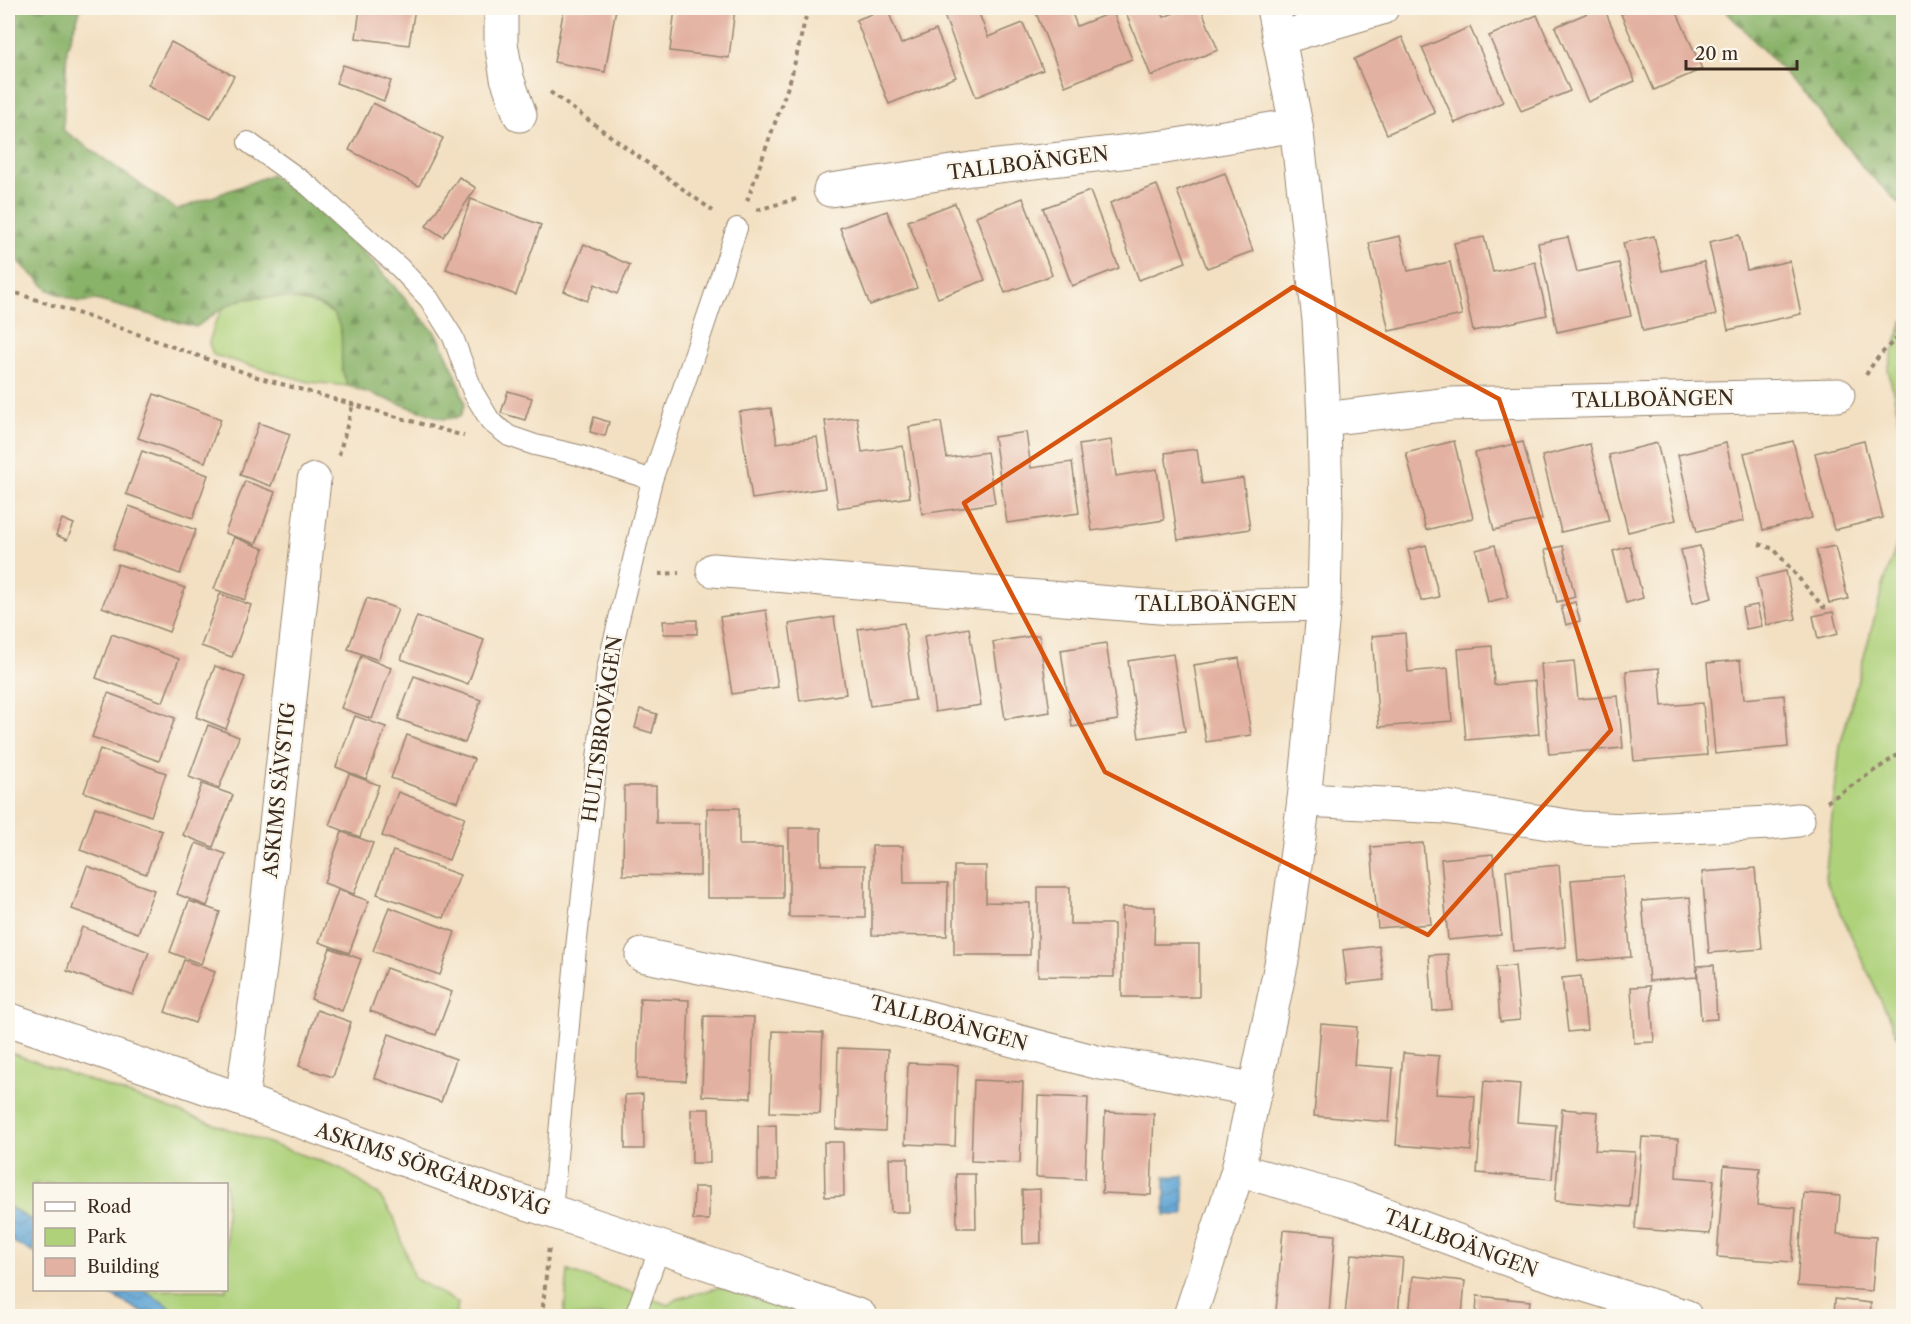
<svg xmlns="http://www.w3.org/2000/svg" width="1911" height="1324" font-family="'Libre Caslon Text',serif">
<defs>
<pattern id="forest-firs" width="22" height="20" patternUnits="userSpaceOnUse" patternTransform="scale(1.5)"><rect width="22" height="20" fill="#8ab36a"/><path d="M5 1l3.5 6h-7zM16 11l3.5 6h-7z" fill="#729257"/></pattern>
<pattern id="water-waves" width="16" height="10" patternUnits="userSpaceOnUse" patternTransform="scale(1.5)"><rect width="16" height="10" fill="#5ea4d4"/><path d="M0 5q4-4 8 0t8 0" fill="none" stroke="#4f86ab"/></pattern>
</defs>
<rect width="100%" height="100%" fill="#fbf7ec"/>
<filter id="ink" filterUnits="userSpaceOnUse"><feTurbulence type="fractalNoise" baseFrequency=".0167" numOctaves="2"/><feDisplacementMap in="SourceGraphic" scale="12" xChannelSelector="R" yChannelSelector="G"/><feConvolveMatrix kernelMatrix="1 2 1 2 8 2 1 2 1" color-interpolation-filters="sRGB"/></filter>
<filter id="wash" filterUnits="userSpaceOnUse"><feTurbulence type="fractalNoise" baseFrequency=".008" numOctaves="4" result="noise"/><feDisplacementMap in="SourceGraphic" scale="24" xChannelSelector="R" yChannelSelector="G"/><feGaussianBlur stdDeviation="1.35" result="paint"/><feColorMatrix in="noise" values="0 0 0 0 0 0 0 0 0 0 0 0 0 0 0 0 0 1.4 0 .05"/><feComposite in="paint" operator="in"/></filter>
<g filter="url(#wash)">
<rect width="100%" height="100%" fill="#f3e0c2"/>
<g fill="#aed17a" stroke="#747e4c" stroke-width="1.5">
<polygon points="284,297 318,305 336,315 343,337 342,369 348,386 309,382 213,355 209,343 215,323 224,306 243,299"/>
<polygon points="1903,320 1904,320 1903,435 1888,369"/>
<polygon points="1903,525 1904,1048 1903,1048 1825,879 1840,746 1883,586"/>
<polygon points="8,1052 340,1168 378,1194 394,1217 414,1278 458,1303 456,1316 183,1316 144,1290 226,1290 226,1184 34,1184 34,1222 8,1206"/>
<polygon points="568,1271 669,1305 677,1299 720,1287 803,1316 564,1316"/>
</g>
<g fill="url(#forest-firs)" stroke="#626e44" stroke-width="1.5">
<path d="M8 8H81L67 48 63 130 177 210 271 175 302 195 368 257 438 336 456 375 465 404 460 417 444 419 348 386C346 380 342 374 342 368 340 350 345 335 336 318 326 297 260 293 240 300 223 306 210 317 196 327L96 300 79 302 49 290 19 262 8 246Z"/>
<polygon points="1723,8 1893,8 1904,25 1903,207 1865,170 1810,99"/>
</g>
<g fill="url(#water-waves)" stroke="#4c6779" stroke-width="1.5">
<rect x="1165" y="1176" width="19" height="39"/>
<polygon points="8,1206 34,1222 34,1253 8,1239"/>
<polygon points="102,1290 144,1290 183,1316 149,1316"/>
</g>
<g id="blocks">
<g fill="#e3b1a1">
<polygon points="360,8 415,8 409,45 356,38"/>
<polygon points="564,8 616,8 605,72 554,62"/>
<polygon points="675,8 735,8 729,58 670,51"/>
<polygon points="887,8 901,44 936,30 956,77 889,104 856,20"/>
<polygon points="957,8 977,8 988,37 1023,23 1043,70 976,97 943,13"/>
<polygon points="1034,8 1070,8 1077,26 1113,12 1132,59 1065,86"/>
<polygon points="1124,8 1160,8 1164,17 1187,8 1201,8 1218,50 1151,76"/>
<polygon points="1599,8 1604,8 1635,81 1588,102 1555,27"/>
<polygon points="1637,8 1675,8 1702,69 1654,90 1621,14"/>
<polygon points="1537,15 1570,91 1521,111 1489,36"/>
<polygon points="1470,27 1503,102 1455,123 1422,48"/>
<polygon points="1402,37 1435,113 1387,134 1354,59"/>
<polygon points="171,42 234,76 211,118 148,85"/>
<polygon points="343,65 391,81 384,101 336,83"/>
<polygon points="373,103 443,138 419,186 349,150"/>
<polygon points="1225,173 1253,251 1207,268 1177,191"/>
<polygon points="459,177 476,188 443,237 426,226"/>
<polygon points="1157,185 1186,262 1139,280 1110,203"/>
<polygon points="1090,191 1119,268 1072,286 1043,208"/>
<polygon points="1023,198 1052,275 1005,293 976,216"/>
<polygon points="471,199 541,225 516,295 446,269"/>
<polygon points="955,203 985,280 938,298 908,221"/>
<polygon points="887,211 917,288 870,305 840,228"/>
<polygon points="1739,235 1747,270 1790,261 1801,314 1728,330 1709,242"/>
<polygon points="1400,236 1408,271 1450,262 1462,315 1389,331 1369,243"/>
<polygon points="1654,236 1662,271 1704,262 1716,315 1643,331 1623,243"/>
<polygon points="1484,237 1493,272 1535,262 1547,315 1473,331 1454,243"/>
<polygon points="1568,237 1577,272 1619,263 1631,316 1557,332 1538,243"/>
<polygon points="584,244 630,265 617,294 595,284 587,301 564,291"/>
<polygon points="508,391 532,398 525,420 501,413"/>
<polygon points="154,394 221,419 205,462 138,438"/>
<polygon points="771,408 777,443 817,437 825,488 752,499 739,412"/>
<polygon points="594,417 609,422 605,436 590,432"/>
<polygon points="857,417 862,452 903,446 910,497 838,508 825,421"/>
<polygon points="941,422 947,458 987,452 995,503 922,514 909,427"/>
<polygon points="259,423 290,434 271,486 240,475"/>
<polygon points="1026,432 1031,468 1072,462 1079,513 1007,523 994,437"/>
<polygon points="1111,440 1116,476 1157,469 1164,520 1092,531 1079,445"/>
<polygon points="1454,441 1473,518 1426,530 1406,453"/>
<polygon points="1793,441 1812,518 1763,530 1744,453"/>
<polygon points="1864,441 1883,518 1834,530 1815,453"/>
<polygon points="1523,442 1542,519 1494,530 1475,453"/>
<polygon points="1657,443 1676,520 1628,532 1609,455"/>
<polygon points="1726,443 1744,521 1697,532 1678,455"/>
<polygon points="1590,444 1609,521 1561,532 1542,456"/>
<polygon points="1197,449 1202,484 1243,478 1250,529 1178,540 1165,453"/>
<polygon points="142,451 208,475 193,518 126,494"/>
<polygon points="245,481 275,492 256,544 225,533"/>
<polygon points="129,506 196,530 180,574 113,549"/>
<polygon points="62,519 74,524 67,540 56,535"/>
<polygon points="234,537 264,549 245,600 214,589"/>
<polygon points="1426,545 1439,597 1421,601 1408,550"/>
<polygon points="1495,545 1508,597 1488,602 1476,550"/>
<polygon points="1563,546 1575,597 1557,602 1545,550"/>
<polygon points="1630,546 1643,598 1626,603 1613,551"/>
<polygon points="1700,546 1712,598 1693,603 1681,550"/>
<polygon points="1835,546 1848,599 1829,603 1816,550"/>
<polygon points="118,564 185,588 169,632 102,607"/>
<polygon points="1786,571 1796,619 1767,625 1756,578"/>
<polygon points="220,594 251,605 232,657 201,646"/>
<polygon points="367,598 398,609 378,660 348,649"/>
<polygon points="1575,602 1580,621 1566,625 1561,606"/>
<polygon points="1757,605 1762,626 1746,629 1742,608"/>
<polygon points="766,610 778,687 732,694 720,617"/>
<polygon points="1833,612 1838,634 1818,639 1813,616"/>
<polygon points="417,616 484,640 468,684 401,659"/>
<polygon points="834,617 846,694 800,701 789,624"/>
<polygon points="697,620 697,634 664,634 663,621"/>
<polygon points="904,623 915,700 870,706 858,629"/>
<polygon points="969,628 981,705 935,712 924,636"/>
<polygon points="1405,633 1408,672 1448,668 1452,721 1379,727 1372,636"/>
<polygon points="112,634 179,659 163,702 96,678"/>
<polygon points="1039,635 1050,712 1005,719 993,642"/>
<polygon points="1106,643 1118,720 1072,727 1061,650"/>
<polygon points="1492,646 1494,685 1535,681 1539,734 1466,740 1458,649"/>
<polygon points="1173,654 1185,731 1139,738 1128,661"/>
<polygon points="361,656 391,668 372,719 341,708"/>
<polygon points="1239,658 1251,735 1206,742 1194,665"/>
<polygon points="1740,660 1744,699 1784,695 1788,747 1715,754 1707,663"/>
<polygon points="1574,661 1578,699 1618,696 1623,748 1549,754 1541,664"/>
<polygon points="215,666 245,677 226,729 196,717"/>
<polygon points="1659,668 1662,706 1703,703 1707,755 1634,761 1626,671"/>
<polygon points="414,676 481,700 465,743 398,719"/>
<polygon points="108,693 175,718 159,761 92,737"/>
<polygon points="640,709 657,714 652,733 635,728"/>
<polygon points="355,716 386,727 366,779 336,767"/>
<polygon points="208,725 239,737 219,788 189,777"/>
<polygon points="407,735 474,759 458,802 391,778"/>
<polygon points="100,749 166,773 151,816 84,792"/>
<polygon points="349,774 379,785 360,837 329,825"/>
<polygon points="202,784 233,795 213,847 183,835"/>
<polygon points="624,786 656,786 656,823 700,823 700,876 623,875"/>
<polygon points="398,792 465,817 449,860 382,836"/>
<polygon points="95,807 162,831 146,874 80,850"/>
<polygon points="707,808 739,808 739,845 783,845 783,898 707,898"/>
<polygon points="789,828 821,828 821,865 865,865 865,918 789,917"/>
<polygon points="342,832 373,843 354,894 324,883"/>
<polygon points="196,843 226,854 207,906 177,894"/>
<polygon points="1423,843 1431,924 1378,928 1371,847"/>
<polygon points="872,846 903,846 904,883 948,883 947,936 872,935"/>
<polygon points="393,851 460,875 444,918 377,894"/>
<polygon points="1493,854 1501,935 1448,940 1441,859"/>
<polygon points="1559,865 1566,947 1513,951 1506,870"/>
<polygon points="87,866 154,890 138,933 72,909"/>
<polygon points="954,866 986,866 986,902 1030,903 1030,955 954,955"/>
<polygon points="1755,868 1762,949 1709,953 1702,872"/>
<polygon points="1623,876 1631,957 1578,961 1571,880"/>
<polygon points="1038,887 1070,887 1070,924 1114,924 1114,977 1038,976"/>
<polygon points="338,890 369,901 349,953 319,942"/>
<polygon points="1690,897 1697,977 1649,981 1642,901"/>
<polygon points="189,901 220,912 201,964 170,952"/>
<polygon points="389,907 455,932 440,975 373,951"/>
<polygon points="1122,907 1155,907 1154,944 1199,944 1199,997 1122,997"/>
<polygon points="82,927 149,952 133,995 67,971"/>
<polygon points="1379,946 1384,980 1347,984 1343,950"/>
<polygon points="330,948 361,959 342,1011 311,999"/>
<polygon points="1448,954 1452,1009 1433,1011 1429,955"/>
<polygon points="184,960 215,972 195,1023 165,1012"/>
<polygon points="1714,965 1717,1019 1701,1020 1697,966"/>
<polygon points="1515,966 1520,1020 1500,1022 1496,967"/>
<polygon points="386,968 452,992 436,1035 370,1011"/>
<polygon points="1581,976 1587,1030 1568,1032 1562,978"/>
<polygon points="1650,986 1654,1042 1634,1043 1631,987"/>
<polygon points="640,998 689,1000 686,1081 637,1079"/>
<polygon points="317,1010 351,1022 333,1077 299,1066"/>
<polygon points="704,1016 754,1017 751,1098 702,1096"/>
<polygon points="1321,1024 1357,1027 1354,1065 1393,1068 1389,1122 1314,1116"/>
<polygon points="773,1031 823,1033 820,1114 770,1112"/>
<polygon points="389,1034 456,1059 441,1102 374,1078"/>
<polygon points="838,1048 888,1050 885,1131 836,1129"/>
<polygon points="1403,1053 1439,1056 1436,1094 1475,1096 1471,1151 1396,1145"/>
<polygon points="908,1063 958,1065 955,1146 905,1144"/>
<polygon points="974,1080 1023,1082 1020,1163 971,1161"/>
<polygon points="1484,1081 1520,1084 1517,1122 1556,1125 1552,1179 1477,1173"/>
<polygon points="643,1094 644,1149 625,1149 625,1095"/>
<polygon points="1038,1096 1088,1098 1085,1179 1036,1177"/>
<polygon points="691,1109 709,1109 710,1163 692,1163"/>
<polygon points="1562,1109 1598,1112 1595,1150 1635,1152 1630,1207 1555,1201"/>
<polygon points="1105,1112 1154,1114 1151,1195 1102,1193"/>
<polygon points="776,1125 777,1180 758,1180 758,1126"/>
<polygon points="1642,1137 1678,1139 1676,1177 1714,1180 1710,1234 1635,1229"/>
<polygon points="824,1142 843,1142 844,1196 825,1197"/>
<polygon points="889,1158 908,1158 909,1212 891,1212"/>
<polygon points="1724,1165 1760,1168 1757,1205 1796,1208 1792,1262 1717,1257"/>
<polygon points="956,1174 975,1174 976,1228 957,1228"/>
<polygon points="694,1187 709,1187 709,1220 693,1220"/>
<polygon points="1040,1189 1041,1243 1023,1244 1022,1190"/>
<polygon points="1804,1193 1840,1196 1837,1234 1876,1237 1872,1291 1797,1286"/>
<polygon points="1283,1230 1335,1235 1329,1315 1276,1311"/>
<polygon points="1351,1254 1403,1258 1398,1316 1345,1316"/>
<polygon points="1413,1276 1465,1281 1462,1316 1409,1316"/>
<polygon points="1477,1296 1530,1301 1528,1316 1476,1316"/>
<polygon points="1835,1299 1871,1303 1870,1316 1834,1316"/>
</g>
</g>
</g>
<g filter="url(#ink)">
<use href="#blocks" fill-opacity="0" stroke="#978570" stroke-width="1.5"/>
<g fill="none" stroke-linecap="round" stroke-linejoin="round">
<defs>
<g id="lane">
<polyline points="248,142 309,186 400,268 429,299 453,337 473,392 491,422 509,436 535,445 578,455 652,480"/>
<polyline points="552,1211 576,948 607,669 652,480 737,228"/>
<polyline points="635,1316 660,1247"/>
</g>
<g id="street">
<polyline points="501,8 501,43 507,78 520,115"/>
<polyline points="1280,38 1382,8"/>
<polyline points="830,190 972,169 1165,147 1296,125"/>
<polyline points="1324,419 1450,404 1838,395"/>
<polyline points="713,570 1171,608 1324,604"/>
<polyline points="1304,800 1445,807 1581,828 1626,830 1770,823 1798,820"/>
<polyline points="642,955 873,1003 1100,1063 1157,1071 1256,1090"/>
<polyline points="8,1019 242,1100 487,1190 660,1247 860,1316"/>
<polyline points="242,1100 261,961 314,480"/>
<polyline points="1238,1170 1346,1200 1542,1272 1685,1316"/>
<polyline points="1190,1316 1238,1170 1283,955 1304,800 1324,604 1326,513 1324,419 1319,320 1296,125 1273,8"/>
</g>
</defs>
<use href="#lane" stroke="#978570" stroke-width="22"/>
<use href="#street" stroke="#978570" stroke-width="35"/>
<g stroke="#978570" stroke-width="4" stroke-dasharray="4.5 4.5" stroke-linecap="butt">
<polyline points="550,92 713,211"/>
<polyline points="747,201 791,78 808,8"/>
<polyline points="757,210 796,199"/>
<polyline points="8,294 16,293 101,321 257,377 464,436"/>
<path d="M1866 375C1876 358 1888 345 1904 333"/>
<polyline points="339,455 353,404"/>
<polyline points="1759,544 1774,549 1824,608 1824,614"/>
<polyline points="659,574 679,573"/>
<polyline points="1827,802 1904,751"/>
<polyline points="542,1316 549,1246"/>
</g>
<use href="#lane" stroke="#fff" stroke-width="20"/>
<use href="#street" stroke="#fff" stroke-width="33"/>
</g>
</g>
<path fill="none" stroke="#d7540e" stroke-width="4.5" stroke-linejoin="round" d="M1293 287 1499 399 1611 730 1428 935 1105 772 964 503Z"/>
<g text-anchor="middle" stroke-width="5" stroke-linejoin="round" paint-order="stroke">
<g font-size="20" fill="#3b2a1e" stroke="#fbf7ec">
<text transform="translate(1028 163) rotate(-7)" y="7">TALLBOÄNGEN</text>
<text transform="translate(1653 399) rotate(-1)" y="7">TALLBOÄNGEN</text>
<text x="1216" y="611">TALLBOÄNGEN</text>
<text transform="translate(602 729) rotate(-82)" y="7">HULTSBROVÄGEN</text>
<text transform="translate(279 790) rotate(-84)" y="7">ASKIMS SÄVSTIG</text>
<text transform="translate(949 1023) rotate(15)" y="7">TALLBOÄNGEN</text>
<text transform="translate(433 1169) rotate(19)" y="7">ASKIMS SÖRGÅRDSVÄG</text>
<text transform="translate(1461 1243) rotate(20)" y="7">TALLBOÄNGEN</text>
</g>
</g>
<rect width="1911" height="1324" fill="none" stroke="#fbf7ec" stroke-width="30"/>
<rect x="33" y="1183" width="195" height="108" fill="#fbf7ec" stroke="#aea59a" stroke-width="1.5"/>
<rect x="45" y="1202" width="30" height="9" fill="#ffffff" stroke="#aea59a" stroke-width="1.5"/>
<text x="87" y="1213" font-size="18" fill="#3b2a1e">Road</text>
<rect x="45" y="1228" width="30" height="18" fill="#aed17a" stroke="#aea59a" stroke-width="1.5"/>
<text x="87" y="1243" font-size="18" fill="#3b2a1e">Park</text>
<rect x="45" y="1258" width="30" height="18" fill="#e3b1a1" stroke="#aea59a" stroke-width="1.5"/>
<text x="87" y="1273" font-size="18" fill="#3b2a1e">Building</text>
<path d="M1686 60v9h111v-9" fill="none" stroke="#3b2a1e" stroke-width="3"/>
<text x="1695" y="60" font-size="18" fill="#3b2a1e" stroke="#fbf7ec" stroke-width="4.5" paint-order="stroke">20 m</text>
</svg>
